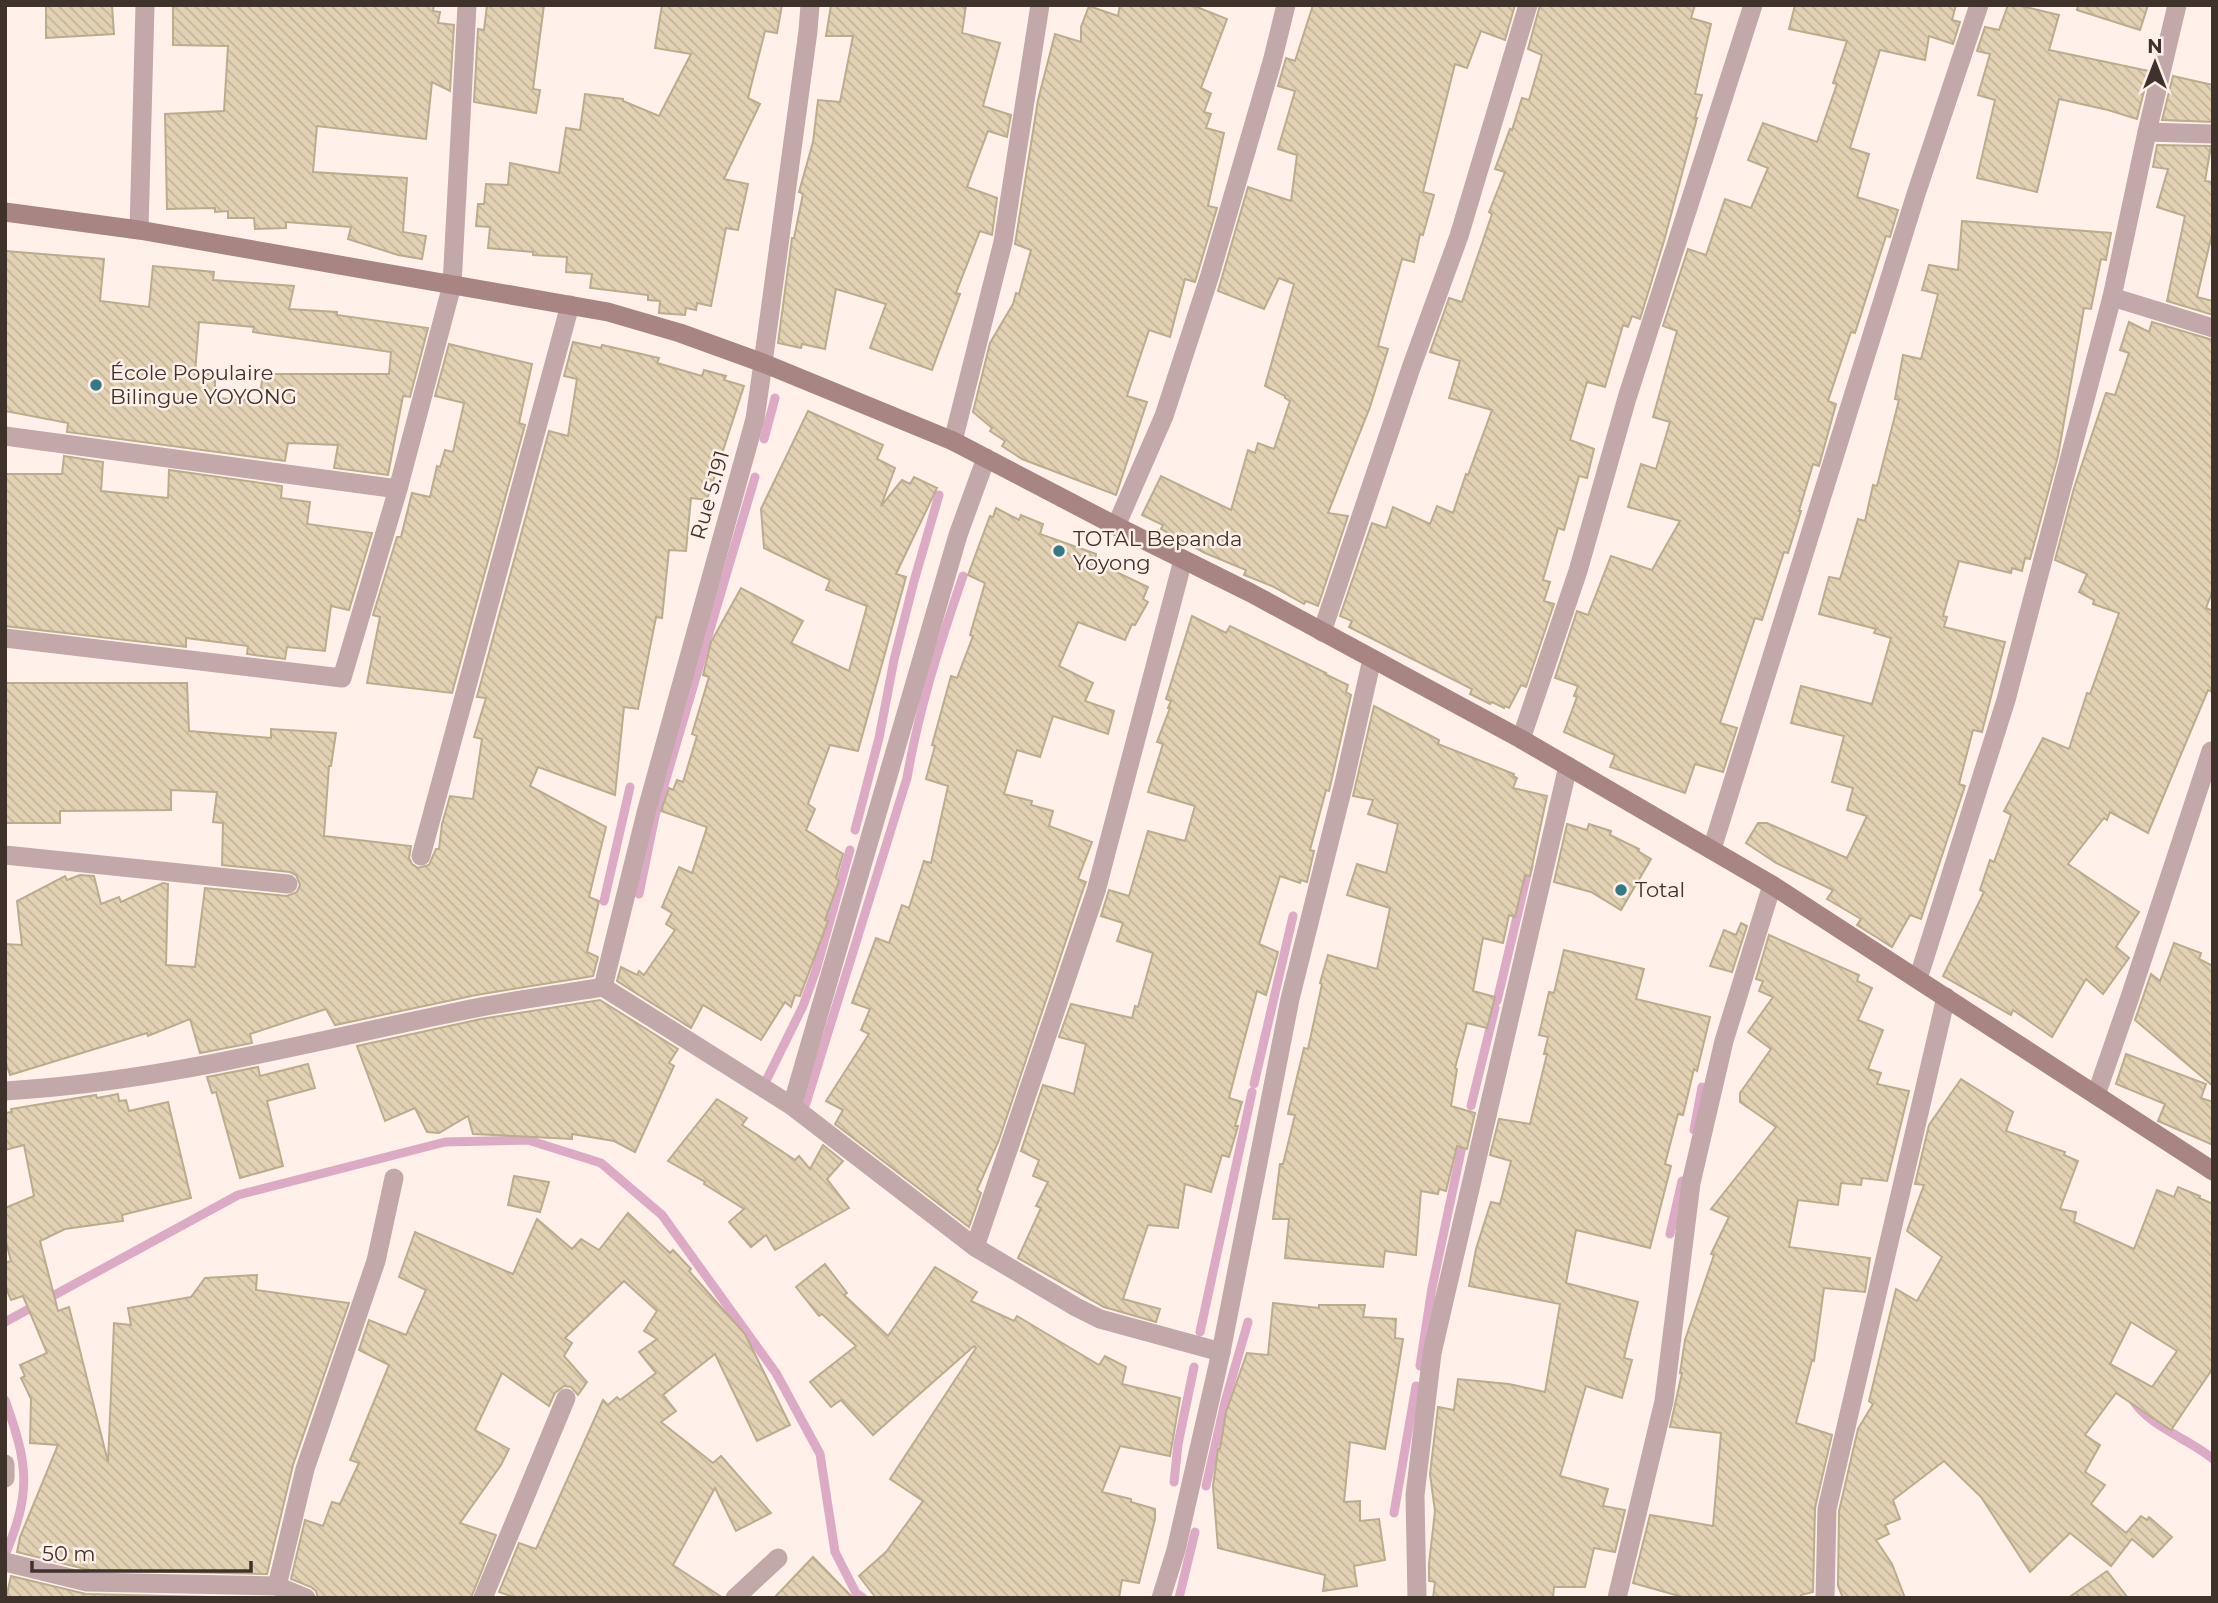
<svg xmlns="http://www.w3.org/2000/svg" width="2218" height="1603" font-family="Montserrat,sans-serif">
<defs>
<pattern id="building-back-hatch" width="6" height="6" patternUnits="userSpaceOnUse" patternTransform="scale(1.75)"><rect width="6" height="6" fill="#e2d1b3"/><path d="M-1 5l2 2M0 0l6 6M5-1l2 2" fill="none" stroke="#c3b49a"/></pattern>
</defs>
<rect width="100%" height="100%" fill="#fff1ea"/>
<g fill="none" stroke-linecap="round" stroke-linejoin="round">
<g stroke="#dcaac4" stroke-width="9">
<polyline points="764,439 775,398"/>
<polyline points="855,830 879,738 894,660 914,581 939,495"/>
<polyline points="639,894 655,816 755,477"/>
<polyline points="604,901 630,787"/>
<polyline points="1497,1001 1529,866"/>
<polyline points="1254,1084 1293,916"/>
<polyline points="763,1087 803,1006 816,970 850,850"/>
<polyline points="1471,1106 1495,1008"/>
<path d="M803 1113 907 778C919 708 940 643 963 576"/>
<polyline points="1694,1130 1702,1087"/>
<polyline points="1670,1234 1682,1181"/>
<polyline points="5,1322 238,1195 445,1142 528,1140 601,1163 662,1215 776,1373 820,1454 835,1552 856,1593 863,1598"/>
<polyline points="1200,1332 1252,1092"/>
<polyline points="1420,1366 1432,1288 1464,1137"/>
<path d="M2132 1399C2149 1427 2188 1438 2213 1459"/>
<path d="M5 1400C28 1464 32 1491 5 1555"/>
<polyline points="1174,1482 1178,1444 1194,1367"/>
<polyline points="1206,1486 1225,1402 1248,1322"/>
<polyline points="1394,1513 1416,1386"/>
<polyline points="1179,1598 1195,1532"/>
</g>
</g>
<g fill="url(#building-back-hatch)" stroke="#bbac8e" stroke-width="2" fill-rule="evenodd">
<polygon points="46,5 112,5 114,34 46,38"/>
<polygon points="173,5 434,5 433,11 440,12 438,23 454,25 450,91 432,82 426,139 317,126 313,172 407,178 403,232 426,236 422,259 398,255 348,239 351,227 286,222 286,228 255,229 254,218 228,218 228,211 215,212 215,208 167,209 165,114 224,111 228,46 173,45"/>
<polygon points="487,5 544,5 533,89 540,90 536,113 474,102 478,29 484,30"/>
<polygon points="662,5 782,5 777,33 765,31 748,98 760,104 724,179 748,184 738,230 726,228 711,306 697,303 696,310 686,308 685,315 659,313 660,301 648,300 648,295 590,288 592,274 566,272 567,257 533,255 533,252 488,248 490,227 476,226 478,204 484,204 486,184 508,185 510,163 559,173 566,128 580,130 585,94 623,99 623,101 659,116 691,54 655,48"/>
<polygon points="831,5 966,5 962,33 1000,43 983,106 1011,115 1007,137 988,131 967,187 997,198 992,235 980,231 956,293 960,294 932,370 870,348 886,304 836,289 825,349 802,344 801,348 778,343 792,238 794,238 803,194 799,192 813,142 818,100 840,102 853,36 826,36"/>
<polygon points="1120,5 1192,5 1227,19 1201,88 1211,93 1204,112 1211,114 1206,128 1224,133 1208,206 1217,208 1195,282 1185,279 1170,337 1149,330 1127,396 1147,402 1116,495 1022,459 1002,446 1005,441 990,431 992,428 973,412 990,343 1013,304 1016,293 1019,294 1031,250 1015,244 1038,100 1055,34 1081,42 1081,27 1089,6 1118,16"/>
<polygon points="1313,5 1515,5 1505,40 1481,31 1467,68 1455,64 1423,192 1434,195 1423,235 1420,234 1414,262 1402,259 1378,346 1388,349 1370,407 1328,513 1348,516 1318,606 1306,601 1304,604 1272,586 1244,575 1246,570 1205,553 1161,529 1163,525 1142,515 1161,476 1231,510 1248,450 1255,453 1258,443 1274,449 1290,401 1285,398 1285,396 1265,386 1294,284 1279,278 1264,309 1218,291 1248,187 1291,201 1297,155 1278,149 1295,91 1278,86 1286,58 1295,61"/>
<polygon points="1540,5 1695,5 1691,18 1711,24 1695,94 1702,95 1695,118 1697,118 1664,241 1640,319 1632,316 1628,327 1623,325 1605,387 1587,382 1570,440 1594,449 1587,478 1579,476 1564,530 1558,528 1543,580 1550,582 1544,601 1554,604 1526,687 1521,685 1509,708 1505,706 1504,708 1492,702 1490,704 1470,694 1472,689 1349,627 1352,621 1340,616 1372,523 1386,528 1393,507 1430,524 1437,506 1453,513 1466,474 1468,475 1492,410 1449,398 1460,361 1430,352 1449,298 1462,302 1492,214 1489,212 1505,172 1495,169 1510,129 1512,130 1522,98 1529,100 1542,55 1528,49"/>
<polygon points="1795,5 1956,5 1952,20 1960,22 1953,44 1929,36 1925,60 1880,50 1850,148 1869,154 1857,197 1898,210 1890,237 1886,236 1855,333 1851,332 1828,401 1836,404 1819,466 1813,464 1799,511 1801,511 1788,553 1784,552 1762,620 1755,618 1720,723 1737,728 1723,772 1695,764 1685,793 1610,767 1615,755 1564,732 1577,697 1574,696 1578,686 1555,678 1577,611 1588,615 1611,556 1652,570 1680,521 1628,507 1641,464 1656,469 1670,422 1653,417 1677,331 1663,326 1688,249 1706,255 1725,199 1751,208 1768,168 1748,160 1763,123 1817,142 1837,84 1833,83 1847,41 1789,29"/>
<polygon points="2008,5 2017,5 2059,15 2049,50 2149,71 2137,119 2108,110 2059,99 2037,192 1977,178 1995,100 1978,95 1990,54 1977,51 1985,27 1999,30"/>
<polygon points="2078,5 2148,5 2140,30 2077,10"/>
<polygon points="2173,76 2213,85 2213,122 2162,120"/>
<polygon points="2157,145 2211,146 2205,181 2213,182 2213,230 2197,297 2213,301 2213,315 2167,301 2185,216 2157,207 2168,169 2153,167"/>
<polygon points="1962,221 2111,233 2106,260 2101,259 2091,309 2084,308 2058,456 2030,559 2025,558 2022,571 2012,568 2011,573 1959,561 1943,616 1947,617 1944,627 2005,642 1982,732 1973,730 1959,784 1965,786 1921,919 1910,915 1892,947 1857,925 1861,919 1827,899 1833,890 1776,863 1746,843 1758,823 1767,823 1847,858 1867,816 1847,810 1853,788 1832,782 1844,736 1791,723 1801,686 1872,704 1891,638 1874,633 1876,629 1819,614 1829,577 1840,579 1858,519 1865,521 1873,485 1877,486 1899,400 1895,399 1903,355 1921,359 1938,294 1922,290 1929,265 1958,270"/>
<path d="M5 251 104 259 100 301 149 307 153 266 214 272 213 280 294 286 289 309 337 312V315L428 328 410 397 403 396 388 475 334 468 338 445 288 443 285 461 67 432 68 423 5 411ZM199 322 254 327 253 332 391 352 389 374H263L259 401 215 398V374H195Z"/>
<polygon points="2129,322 2149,332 2152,322 2213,340 2213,590 2206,608 2213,611 2213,692 2208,690 2148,833 2110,812 2107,820 2104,818 2068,864 2139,912 2116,947 2129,958 2103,994 2086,979 2052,1037 2013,1010 2011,1015 1943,976 1984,892 1980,890 1990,860 1994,862 2011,815 2004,811 2043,738 2069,749 2087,693 2090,694 2119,613 2093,604 2094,600 2079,592 2087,574 2055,560 2074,488 2106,393 2115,395 2129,353 2120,350"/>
<polygon points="573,342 601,348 602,345 659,358 657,363 702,376 704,370 726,376 724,380 744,386 707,500 691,498 686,551 669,550 662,618 656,617 638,709 624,707 615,795 538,767 530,786 606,827 589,897 599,901 587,952 598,957 593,976 476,995 335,1025 326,1009 250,1034 252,1043 200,1053 190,1019 148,1036 147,1033 10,1075 5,1060 5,944 22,945 17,901 65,876 67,880 80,875 94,876 101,904 119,897 121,902 163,883 168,884 166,965 195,967 205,888 287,896 297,892 300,885 296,875 290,872 222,865 223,823 213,822 217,792 171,790 171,810 60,811 60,823 5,823 5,683 187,683 189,731 271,738 271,729 336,733 331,766 329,766 324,836 411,846 409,858 412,864 418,868 429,865 436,849 439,849 442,824 450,796 473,799 482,739 474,737 486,698 477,697 549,431 568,436 577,379 564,376"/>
<polygon points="449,344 532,364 519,423 525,425 452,693 367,683 380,617 373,615 397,537 401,537 412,493 430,497 437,466 440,467 445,450 453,452 464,403 435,396"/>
<polygon points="808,411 883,445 877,459 895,468 881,506 902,480 910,484 914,477 937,488 896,574 906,577 858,751 830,745 808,804 815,809 806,830 843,854 836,878 839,881 825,920 828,921 800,996 795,995 791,1007 785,1002 761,1040 703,1005 691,1028 617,981 621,967 637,975 639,971 644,975 675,930 666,924 672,913 662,907 679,867 692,873 707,827 661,811 669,788 673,790 677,780 683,782 697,736 692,734 709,677 703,675 711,642 741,588 803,621 791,643 849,671 867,606 826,590 830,580 764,548 761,509"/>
<polygon points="64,456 103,462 101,491 168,498 169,470 282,486 281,498 310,502 307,524 372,533 349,610 331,606 325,651 287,647 285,659 247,654 248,646 186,638 186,647 5,626 5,474 62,474"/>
<polygon points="996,508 1019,520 1021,515 1043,524 1040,534 1096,554 1095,562 1148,587 1143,599 1148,602 1135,625 1132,624 1125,640 1078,622 1059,666 1093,683 1085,701 1114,711 1108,734 1053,716 1040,757 1017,750 1004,794 1032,801 1031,805 1053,811 1049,826 1092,842 1078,879 1086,882 1084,887 999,1140 977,1190 981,1193 969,1227 835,1124 843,1110 826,1101 869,1034 861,1030 870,1009 852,1003 876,938 889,943 902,905 909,908 924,861 931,863 948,786 926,779 935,746 932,745 951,676 957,678 973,636 970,635 985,583 968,575 990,516 993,517"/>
<polygon points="1192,616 1226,633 1230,626 1326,673 1325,674 1348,685 1346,692 1351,695 1329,791 1326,790 1310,850 1314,851 1307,882 1301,880 1300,883 1280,876 1259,944 1278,952 1266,995 1257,991 1229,1098 1242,1102 1235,1126 1238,1126 1229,1157 1222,1155 1211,1192 1185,1184 1178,1228 1148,1225 1123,1299 1160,1309 1156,1322 1104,1307 1018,1258 1041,1208 1036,1206 1048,1182 1033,1176 1039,1160 1021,1151 1043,1085 1074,1094 1086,1044 1059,1037 1071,1004 1132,1018 1135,1006 1138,1007 1153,953 1117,941 1123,923 1101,916 1109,890 1129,896 1148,831 1185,841 1195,806 1148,792 1163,744 1157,742 1170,708 1168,708 1171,701 1166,699"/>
<polygon points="1374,706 1439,740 1438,744 1514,774 1513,776 1517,778 1513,788 1547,796 1530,876 1525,875 1515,917 1509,915 1503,943 1483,938 1473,991 1495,997 1487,1028 1467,1023 1455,1068 1457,1069 1451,1106 1475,1113 1467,1149 1457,1146 1446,1191 1439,1189 1438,1194 1421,1191 1416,1255 1385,1251 1383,1267 1285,1258 1289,1219 1273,1219 1280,1164 1283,1164 1295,1115 1288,1114 1304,1048 1308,1049 1322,984 1320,983 1328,955 1377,969 1390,908 1347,895 1357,864 1386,873 1398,824 1368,814 1373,800 1353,796"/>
<polygon points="1567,824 1587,830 1589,824 1611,831 1610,835 1639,849 1638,851 1651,859 1621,910 1591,892 1554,882"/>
<polygon points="1741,923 1747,926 1732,972 1710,966 1724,930 1736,935"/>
<polygon points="1769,935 1859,975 1857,981 1872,988 1858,1020 1883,1030 1868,1069 1881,1073 1877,1084 1909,1091 1887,1181 1862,1178 1861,1185 1841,1183 1838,1205 1798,1200 1789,1247 1870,1258 1865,1292 1824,1288 1814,1361 1812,1360 1796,1423 1832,1435 1815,1508 1813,1592 1801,1595 1801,1598 1686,1598 1633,1583 1650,1515 1713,1526 1721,1433 1670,1427 1682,1373 1680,1373 1685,1340 1714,1255 1711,1254 1729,1217 1711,1209 1776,1127 1740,1102 1740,1093 1771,1049 1748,1032 1773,997 1759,991 1763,981 1756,979"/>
<polygon points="2174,943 2201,953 2199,959 2213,966 2213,1086 2135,1020 2151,974 2160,981"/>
<polygon points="1564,950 1644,969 1636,999 1710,1017 1697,1071 1694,1069 1683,1115 1678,1114 1665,1164 1671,1166 1650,1248 1576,1230 1566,1283 1638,1302 1624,1358 1632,1360 1622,1398 1586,1386 1560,1476 1608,1489 1603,1506 1625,1510 1615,1552 1594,1548 1585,1587 1554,1587 1553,1598 1433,1598 1435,1582 1429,1581 1429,1564 1435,1511 1430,1474 1438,1407 1454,1410 1458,1379 1509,1384 1545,1392 1560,1304 1469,1286 1476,1249 1491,1202 1500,1204 1511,1161 1490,1155 1499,1119 1530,1124 1547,1054 1544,1054 1548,1037 1539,1035 1549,992 1554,993"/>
<polygon points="600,1000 678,1049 669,1063 674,1066 635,1152 614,1141 572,1134 572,1139 473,1134 468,1116 439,1133 427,1132 415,1108 385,1121 357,1046 481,1019"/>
<polygon points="2126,1054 2206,1084 2201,1098 2213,1102 2213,1145 2158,1121 2165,1104 2116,1084"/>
<polygon points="308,1064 315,1088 267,1101 283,1166 240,1178 216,1092 212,1093 207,1077 258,1067 260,1076"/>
<path d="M1961 1079 2013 1112 2006 1131 2065 1152 2064 1155 2078 1161 2060 1209 2076 1212 2074 1222 2134 1249 2157 1190 2174 1197 2178 1187 2200 1196 2199 1198 2213 1204V1368L2171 1430 2116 1393 2085 1435 2100 1445 2085 1472 2105 1485 2091 1504 2126 1533 2141 1516 2147 1520 2149 1517 2172 1537 2153 1557 2132 1539 2111 1566 2070 1533 2030 1572 1981 1497 1944 1461 1893 1500 1900 1519 1885 1525 1889 1534 1876 1540 1892 1564 1905 1598H1843L1838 1586 1839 1511 1858 1429 1873 1404 1869 1401 1896 1289 1917 1301 1942 1257 1907 1231 1924 1185 1915 1184 1929 1125ZM2131 1322 2177 1351 2152 1387 2110 1364Z"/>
<polygon points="118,1094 119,1101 126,1100 129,1111 168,1102 191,1198 122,1215 123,1221 65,1229 40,1241 58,1311 69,1307 108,1462 114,1323 131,1325 128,1308 191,1297 205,1278 257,1275 256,1290 349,1303 293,1465 267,1574 89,1570 17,1552 20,1537 58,1445 30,1443 31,1399 21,1378 25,1376 20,1365 47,1353 23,1296 11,1300 5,1286 5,1263 11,1261 5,1238 5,1208 34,1196 24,1145 5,1150 5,1113 12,1112 11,1109 96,1095 97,1098"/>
<polygon points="717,1099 747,1118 742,1125 795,1160 799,1156 810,1169 823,1145 843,1161 827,1179 849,1208 775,1250 766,1235 751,1247 729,1222 744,1209 704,1184 705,1182 668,1161"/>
<polygon points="514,1176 549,1182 540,1212 508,1205"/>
<polygon points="628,1213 670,1253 673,1250 691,1269 689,1271 745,1334 790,1425 757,1441 715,1354 663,1395 676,1411 661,1422 713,1463 721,1456 771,1513 736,1531 715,1488 673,1565 723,1598 516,1598 499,1592 519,1543 536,1549 603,1400 608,1405 617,1397 620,1400 656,1373 639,1352 657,1339 644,1331 657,1311 624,1281 565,1338 572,1343 564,1356 587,1382 578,1395 571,1387 564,1386 555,1393 549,1406 502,1373 475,1430 509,1449 501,1465 460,1523 496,1535 471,1598 318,1598 316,1591 311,1587 291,1579 305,1520 323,1526 332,1502 340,1504 359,1463 350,1460 389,1365 359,1350 369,1320 406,1335 426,1290 399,1277 415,1232 513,1274 537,1219 572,1249 581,1239 599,1250"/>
<polygon points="825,1264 847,1293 844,1295 888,1336 935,1267 977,1292 971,1301 1014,1321 1017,1316 1099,1365 1105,1356 1126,1367 1122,1384 1180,1398 1170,1456 1120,1446 1102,1492 1131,1499 1131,1502 1155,1509 1155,1519 1139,1583 1122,1580 1119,1598 876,1598 859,1576 886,1552 923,1501 890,1479 976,1348 974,1346 873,1435 841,1400 831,1407 810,1382 856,1346 822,1314 819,1316 796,1287"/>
<polygon points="1273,1303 1319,1308 1319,1305 1365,1305 1363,1317 1396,1319 1395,1338 1403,1339 1385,1449 1350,1442 1344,1502 1360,1501 1360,1521 1379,1519 1385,1560 1354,1566 1357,1586 1323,1591 1325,1575 1218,1548 1213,1486 1218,1449 1220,1449 1226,1412 1247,1353 1268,1355"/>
<polygon points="813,1557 853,1598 774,1598"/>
<polygon points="2107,1571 2128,1598 2068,1598"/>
<polygon points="11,1576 86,1594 253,1598 6,1598"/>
</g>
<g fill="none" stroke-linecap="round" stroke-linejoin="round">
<g stroke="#c2a8a8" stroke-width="19">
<polyline points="2147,132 2213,134"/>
<polyline points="139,230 145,5"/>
<polyline points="2112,297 2213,328"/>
<polyline points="5,436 398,489"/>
<polyline points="953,441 1003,242 1040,5"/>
<polyline points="1116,526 1164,416 1210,275 1272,62 1286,5"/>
<polyline points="1322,632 1411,368 1459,236 1528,5"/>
<polyline points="5,638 342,678 398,489 452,285 467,5"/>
<polyline points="1521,739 1578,571 1627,398 1753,5"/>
<polyline points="1712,849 1916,194 1979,5"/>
<polyline points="5,855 288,884"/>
<polyline points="421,856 570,305"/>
<polyline points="1918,979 2006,700 2112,297 2147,132 2177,5"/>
<polyline points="603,987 647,809 755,419 763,363"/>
<path d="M5 1091C161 1082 309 1042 461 1011 508 1001 556 995 603 987L792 1106 975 1247 1076 1307 1100 1319 1221 1352"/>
<polyline points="2096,1095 2129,1000 2211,751"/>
<polyline points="792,1106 958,535 986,458"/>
<polyline points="975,1247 1096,891 1183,560"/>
<polyline points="5,1562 87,1582 277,1586 306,1598"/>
<polyline points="277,1586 305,1469 376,1261 394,1178"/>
<polyline points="483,1598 566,1398"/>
<polyline points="735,1598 778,1558"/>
<polyline points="1161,1598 1176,1550 1221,1352 1290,999 1344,783 1372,659"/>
<polyline points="1417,1598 1415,1495 1432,1353 1568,766"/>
<polyline points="1617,1598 1664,1401 1691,1183 1724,1041 1772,885"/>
<polyline points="1825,1598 1827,1509 1946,997"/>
</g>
<g stroke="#c2a8a8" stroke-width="19">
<polyline points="763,363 808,31 810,5"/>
<polyline points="5,1464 5,1478"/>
</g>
<polyline stroke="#a88483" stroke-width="19" points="5,212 139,230 608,312 680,333 763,363 953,441 1116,526 1251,593 1521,739 1772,885 2213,1171"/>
</g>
<g fill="#347a86" stroke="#fff1ea" stroke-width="2.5">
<circle cx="96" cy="385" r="7"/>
<circle cx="1059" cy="551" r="7"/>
<circle cx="1621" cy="890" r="7"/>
</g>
<g text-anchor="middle" stroke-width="5" stroke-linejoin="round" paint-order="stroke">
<g font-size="21" fill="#3f322b" stroke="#fff1ea" text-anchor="start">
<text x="110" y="380">École Populaire<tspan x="110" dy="24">Bilingue YOYONG</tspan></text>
<text x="1073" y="546">TOTAL Bepanda<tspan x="1073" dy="24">Yoyong</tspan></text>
<text x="1635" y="897">Total</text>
</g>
<g font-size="21" fill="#3f322b" stroke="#fff1ea">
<text transform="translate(710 495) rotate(-74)" y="7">Rue 5.191</text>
</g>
</g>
<rect width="2218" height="1603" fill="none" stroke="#3f322b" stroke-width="14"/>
<g transform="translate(2155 63)" stroke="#fff1ea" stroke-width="5" paint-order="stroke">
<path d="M0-5L12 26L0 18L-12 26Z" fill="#3f322b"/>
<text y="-10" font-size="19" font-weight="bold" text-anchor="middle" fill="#3f322b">N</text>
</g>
<path d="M32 1561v10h219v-10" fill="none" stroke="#3f322b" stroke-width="3.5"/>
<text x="42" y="1561" font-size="21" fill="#3f322b" stroke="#fff1ea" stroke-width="5" paint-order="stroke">50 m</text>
</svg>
